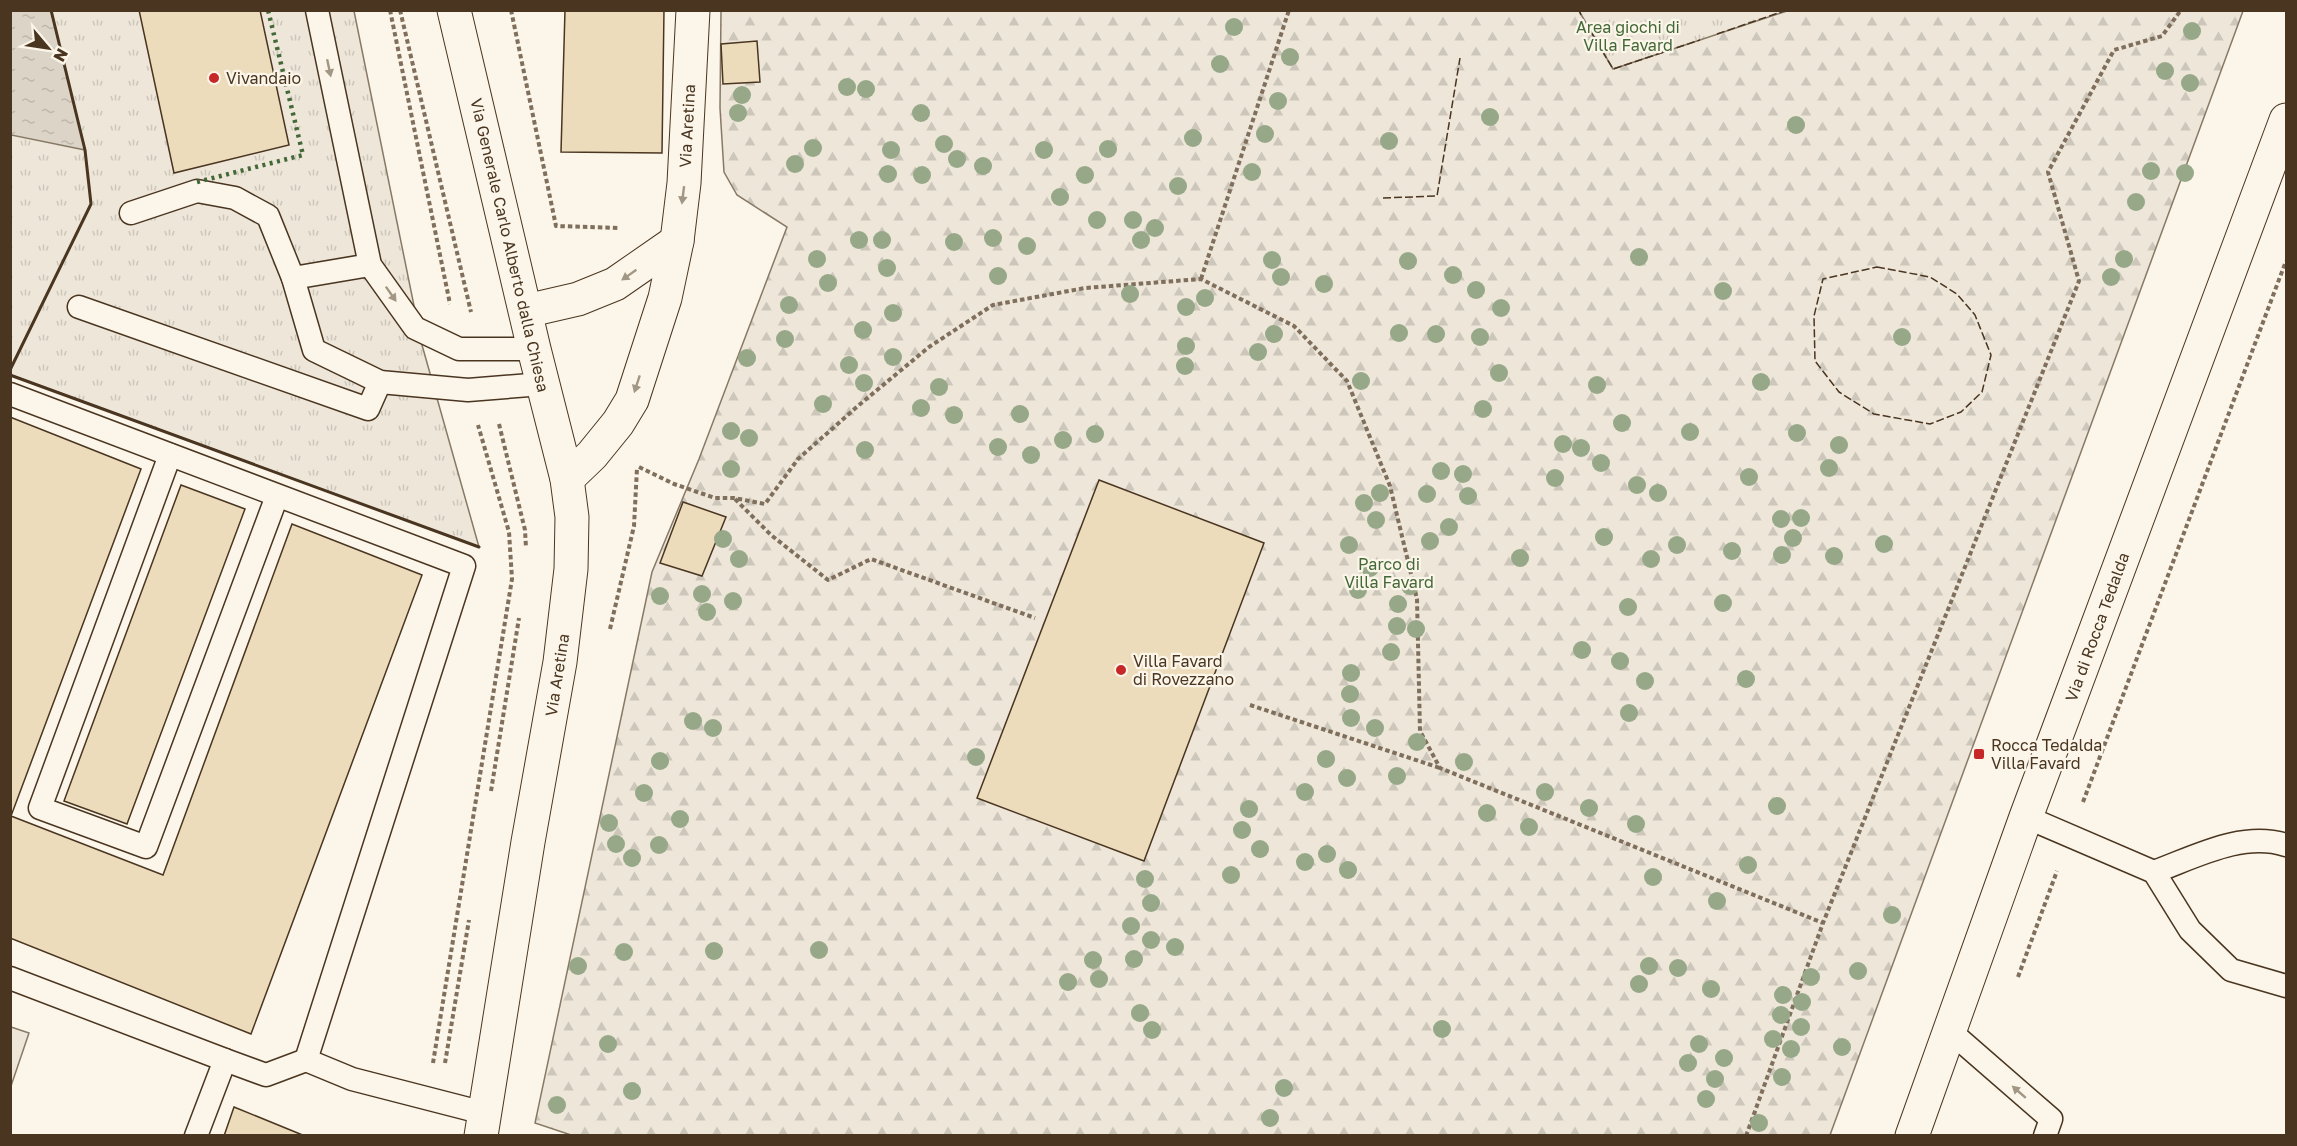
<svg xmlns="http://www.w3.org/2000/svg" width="2297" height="1146" font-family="'Golos Text',sans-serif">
<defs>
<pattern id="forest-firs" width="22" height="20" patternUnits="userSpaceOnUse" patternTransform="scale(1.5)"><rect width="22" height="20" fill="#ede6d9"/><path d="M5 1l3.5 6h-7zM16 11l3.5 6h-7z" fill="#cdc6ba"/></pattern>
<pattern id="park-tufts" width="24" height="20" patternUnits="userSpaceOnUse" patternTransform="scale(1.5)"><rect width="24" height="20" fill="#ede6d9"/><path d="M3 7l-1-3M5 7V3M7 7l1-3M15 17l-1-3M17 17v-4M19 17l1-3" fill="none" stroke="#cdc6ba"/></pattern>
<pattern id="water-ripples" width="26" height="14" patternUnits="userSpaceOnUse" patternTransform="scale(1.5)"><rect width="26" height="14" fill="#dcd4c6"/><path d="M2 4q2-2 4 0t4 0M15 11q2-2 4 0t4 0" fill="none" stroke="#beb7aa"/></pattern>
</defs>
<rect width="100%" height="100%" fill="#fbf6e9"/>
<polygon fill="url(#forest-firs)" stroke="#887966" stroke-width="1.5" points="721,11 2243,11 1830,1135 574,1136 535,1123 652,572 699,459 787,227 737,195 724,172 720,108"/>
<g fill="url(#park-tufts)" stroke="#887966" stroke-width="1.5">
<polygon points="10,11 354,11 422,345 479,547 11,375"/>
<polygon points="1579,11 1787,11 1613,69"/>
</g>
<polygon fill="#ede6d9" stroke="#887966" stroke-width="1.5" points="11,1027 29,1033 11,1086 10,1027"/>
<polygon fill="url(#water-ripples)" stroke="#887966" stroke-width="1.5" points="11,10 51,11 85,150 11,135"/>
<g fill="#ecdcbc" stroke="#4a3520" stroke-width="1.5">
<polygon points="139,10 260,10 289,145 174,173"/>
<polygon points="565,10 664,10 662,153 561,152"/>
<polygon points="757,41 760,82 723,84 721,44"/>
<polygon points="10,417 141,469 11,816 163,875 292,524 422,575 251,1034 10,938"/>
<polygon points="1099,480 1264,543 1144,861 977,798"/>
<polygon points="181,485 245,509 127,824 64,801"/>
<polygon points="683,502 726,517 702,576 660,563"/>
<polygon points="234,1107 305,1136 224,1136"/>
</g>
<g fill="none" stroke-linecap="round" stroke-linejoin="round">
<defs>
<g id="service">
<polyline points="317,10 370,265 415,328 459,349 534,349"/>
<polyline points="131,213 197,191 235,198 268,216 293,278 314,350 380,382 468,390 542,384"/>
<polyline points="293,278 370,265"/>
<polyline points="79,307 368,409 380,382"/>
<polyline points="10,394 464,566 306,1060"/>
<polyline points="170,455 40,808 146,847 277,496"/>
<polyline points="2026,817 2154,872 2190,930 2231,970 2286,986"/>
<path d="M2154 872C2195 857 2242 831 2286 845"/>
<polyline points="10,978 225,1060 196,1136"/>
<polyline points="1951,1032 2051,1119 2045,1136"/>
<polyline points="225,1060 266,1075 306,1060 352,1079 484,1113"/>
</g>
<g id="minor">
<polyline points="526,311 578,299 615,284 677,241"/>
<polyline points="567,479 592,455 618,423 632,400 665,298 677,241 684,183 693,10"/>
</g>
<polyline id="tertiary" points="1912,1136 2026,817 2286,120"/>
<polyline id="primary" points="454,10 534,349 567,479 572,517 571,569 560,662 528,842 481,1136"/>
</defs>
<use href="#service" stroke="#4a3520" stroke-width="25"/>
<use href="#minor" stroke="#4a3520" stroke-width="35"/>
<use href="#tertiary" stroke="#4a3520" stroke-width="35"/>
<use href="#primary" stroke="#4a3520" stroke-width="35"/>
<g stroke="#7f6f5c" stroke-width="4" stroke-dasharray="4.5 3" stroke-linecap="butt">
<polyline points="390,10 450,304"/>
<polyline points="400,10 471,312"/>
<polyline points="511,10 556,226 620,228"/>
<polyline points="1201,279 1289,10"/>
<polyline points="499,424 525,530 526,548"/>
<polyline points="639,467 674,484 715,498 734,498 765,504 798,459 859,405 929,347 993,305 1085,288 1201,279 1294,326 1347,381 1390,486 1417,599 1420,731 1440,768 1823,923"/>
<polyline points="735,499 771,535 828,580 871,559 1035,618"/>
<polyline points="610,629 634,526 637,468"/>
<polyline points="1250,705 1440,768"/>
<polyline points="491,791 519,618"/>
<polyline points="2083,802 2286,261"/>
<polyline points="2018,977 2057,871"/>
<polyline points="433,1063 512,579 509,532 478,425"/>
<polyline points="445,1063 469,920"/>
<polyline points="1746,1136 1823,923 2079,281 2048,172 2114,50 2162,36 2181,10"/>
</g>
<use href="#service" stroke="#fbf6e9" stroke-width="22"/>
<use href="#minor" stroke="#fbf6e9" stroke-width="33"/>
<use href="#tertiary" stroke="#fbf6e9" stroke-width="33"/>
<use href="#primary" stroke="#fbf6e9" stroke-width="33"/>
<polyline stroke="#436837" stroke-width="4.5" stroke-dasharray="3 4.5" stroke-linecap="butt" points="197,182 303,155 268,10"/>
<g stroke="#4a3520" stroke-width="1.5" stroke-dasharray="8 3" stroke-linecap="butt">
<polyline points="1579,10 1581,15"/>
<polyline points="1591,32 1613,69 1700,40"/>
<polyline points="1717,34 1787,10"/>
<polyline points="1383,198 1437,196 1460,58"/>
<polygon points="1877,267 1930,277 1957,294 1975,315 1991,355 1982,392 1961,412 1930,424 1874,414 1839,392 1815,361 1814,316 1823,279"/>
</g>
<g stroke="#4a3520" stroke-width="3">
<polyline points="10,370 91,204 85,150 51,10"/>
<polyline points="10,375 479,547"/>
</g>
</g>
<g fill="#96a887">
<circle cx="1234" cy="27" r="9"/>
<circle cx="2192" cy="31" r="9"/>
<circle cx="1290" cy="57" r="9"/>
<circle cx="1220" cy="64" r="9"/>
<circle cx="2165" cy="71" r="9"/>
<circle cx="2190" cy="83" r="9"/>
<circle cx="847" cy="87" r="9"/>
<circle cx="866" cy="89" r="9"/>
<circle cx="742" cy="95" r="9"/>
<circle cx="1278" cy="101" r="9"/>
<circle cx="738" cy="113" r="9"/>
<circle cx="921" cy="113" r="9"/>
<circle cx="1490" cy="117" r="9"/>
<circle cx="1796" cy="125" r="9"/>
<circle cx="1265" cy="134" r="9"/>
<circle cx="1193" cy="138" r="9"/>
<circle cx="1389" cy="141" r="9"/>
<circle cx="944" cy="144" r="9"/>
<circle cx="813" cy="148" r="9"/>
<circle cx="1108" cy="149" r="9"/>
<circle cx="891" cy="150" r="9"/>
<circle cx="1044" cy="150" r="9"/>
<circle cx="957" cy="159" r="9"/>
<circle cx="795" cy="164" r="9"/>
<circle cx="983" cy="166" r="9"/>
<circle cx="2151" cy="171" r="9"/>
<circle cx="1252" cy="172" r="9"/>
<circle cx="2185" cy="173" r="9"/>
<circle cx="888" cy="174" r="9"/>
<circle cx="922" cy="175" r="9"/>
<circle cx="1085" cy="175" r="9"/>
<circle cx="1178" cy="186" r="9"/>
<circle cx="1060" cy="197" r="9"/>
<circle cx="2136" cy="202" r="9"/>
<circle cx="1097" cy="220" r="9"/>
<circle cx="1133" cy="220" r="9"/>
<circle cx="1155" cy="228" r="9"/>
<circle cx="993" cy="238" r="9"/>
<circle cx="859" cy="240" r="9"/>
<circle cx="882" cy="240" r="9"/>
<circle cx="1141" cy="240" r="9"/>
<circle cx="954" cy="242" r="9"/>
<circle cx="1027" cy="246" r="9"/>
<circle cx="1639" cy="257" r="9"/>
<circle cx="817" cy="259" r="9"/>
<circle cx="2124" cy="259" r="9"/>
<circle cx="1272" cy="260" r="9"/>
<circle cx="1408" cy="261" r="9"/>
<circle cx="887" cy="268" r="9"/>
<circle cx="1453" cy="275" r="9"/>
<circle cx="998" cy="276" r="9"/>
<circle cx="1281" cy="277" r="9"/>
<circle cx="2111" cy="277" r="9"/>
<circle cx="828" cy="283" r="9"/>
<circle cx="1324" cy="284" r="9"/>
<circle cx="1476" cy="290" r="9"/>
<circle cx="1723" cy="291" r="9"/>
<circle cx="1130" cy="294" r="9"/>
<circle cx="1205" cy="298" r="9"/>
<circle cx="789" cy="305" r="9"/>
<circle cx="1186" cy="307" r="9"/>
<circle cx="1501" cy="308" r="9"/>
<circle cx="893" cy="313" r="9"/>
<circle cx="863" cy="330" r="9"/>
<circle cx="1399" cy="333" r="9"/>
<circle cx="1274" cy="334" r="9"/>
<circle cx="1436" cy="334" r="9"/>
<circle cx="1480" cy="337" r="9"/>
<circle cx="1902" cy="337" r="9"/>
<circle cx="785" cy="339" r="9"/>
<circle cx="1186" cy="346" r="9"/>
<circle cx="1258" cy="352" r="9"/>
<circle cx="893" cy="357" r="9"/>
<circle cx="747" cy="358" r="9"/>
<circle cx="849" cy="365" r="9"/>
<circle cx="1185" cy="366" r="9"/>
<circle cx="1499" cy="373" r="9"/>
<circle cx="1361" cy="381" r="9"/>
<circle cx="1761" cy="382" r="9"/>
<circle cx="864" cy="383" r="9"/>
<circle cx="1597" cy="385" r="9"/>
<circle cx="939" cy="387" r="9"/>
<circle cx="823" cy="404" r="9"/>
<circle cx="921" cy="408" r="9"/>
<circle cx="1483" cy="409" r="9"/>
<circle cx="1020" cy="414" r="9"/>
<circle cx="954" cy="415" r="9"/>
<circle cx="1622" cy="423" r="9"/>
<circle cx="731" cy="431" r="9"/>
<circle cx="1690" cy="432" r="9"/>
<circle cx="1797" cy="433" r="9"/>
<circle cx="1095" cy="434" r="9"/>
<circle cx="749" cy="438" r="9"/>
<circle cx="1063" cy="440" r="9"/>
<circle cx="1563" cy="444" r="9"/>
<circle cx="1839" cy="445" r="9"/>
<circle cx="998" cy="447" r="9"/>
<circle cx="1581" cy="448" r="9"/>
<circle cx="865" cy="450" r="9"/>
<circle cx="1031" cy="455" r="9"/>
<circle cx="1601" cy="463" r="9"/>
<circle cx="1829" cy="468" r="9"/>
<circle cx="731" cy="469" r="9"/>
<circle cx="1441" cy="471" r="9"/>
<circle cx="1463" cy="474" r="9"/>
<circle cx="1749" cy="477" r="9"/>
<circle cx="1555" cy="478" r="9"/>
<circle cx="1637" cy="485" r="9"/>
<circle cx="1380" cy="493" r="9"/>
<circle cx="1658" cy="493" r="9"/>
<circle cx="1427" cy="494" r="9"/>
<circle cx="1468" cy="496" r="9"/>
<circle cx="1364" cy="503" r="9"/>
<circle cx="1801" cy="518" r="9"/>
<circle cx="1781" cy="519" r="9"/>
<circle cx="1376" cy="520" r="9"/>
<circle cx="1449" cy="527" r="9"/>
<circle cx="1604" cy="537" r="9"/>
<circle cx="1793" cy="538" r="9"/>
<circle cx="723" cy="539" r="9"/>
<circle cx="1430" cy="541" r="9"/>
<circle cx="1884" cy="544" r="9"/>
<circle cx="1349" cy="545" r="9"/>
<circle cx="1677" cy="545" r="9"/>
<circle cx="1732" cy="551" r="9"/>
<circle cx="1782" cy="555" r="9"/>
<circle cx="1834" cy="556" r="9"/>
<circle cx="1520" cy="558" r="9"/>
<circle cx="739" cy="559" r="9"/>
<circle cx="1651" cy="559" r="9"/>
<circle cx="1370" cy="568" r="9"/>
<circle cx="1410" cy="586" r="9"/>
<circle cx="1358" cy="590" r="9"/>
<circle cx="702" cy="594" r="9"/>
<circle cx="660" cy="596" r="9"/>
<circle cx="733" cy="601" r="9"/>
<circle cx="1723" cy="603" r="9"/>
<circle cx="1398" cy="604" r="9"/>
<circle cx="1628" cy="607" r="9"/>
<circle cx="707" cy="612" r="9"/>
<circle cx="1397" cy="626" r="9"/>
<circle cx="1416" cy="629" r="9"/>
<circle cx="1582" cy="650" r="9"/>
<circle cx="1391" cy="652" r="9"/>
<circle cx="1620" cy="661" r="9"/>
<circle cx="1351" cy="673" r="9"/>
<circle cx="1746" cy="679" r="9"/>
<circle cx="1645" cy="681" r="9"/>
<circle cx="1350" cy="694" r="9"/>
<circle cx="1629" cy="713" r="9"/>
<circle cx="1351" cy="718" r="9"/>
<circle cx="693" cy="721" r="9"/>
<circle cx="713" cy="728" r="9"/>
<circle cx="1375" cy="728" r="9"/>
<circle cx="1417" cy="742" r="9"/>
<circle cx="976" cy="757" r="9"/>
<circle cx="1326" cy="759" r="9"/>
<circle cx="660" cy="761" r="9"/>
<circle cx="1464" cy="762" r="9"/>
<circle cx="1397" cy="776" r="9"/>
<circle cx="1347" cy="778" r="9"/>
<circle cx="1305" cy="792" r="9"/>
<circle cx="1545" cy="792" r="9"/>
<circle cx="644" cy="793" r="9"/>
<circle cx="1777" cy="806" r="9"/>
<circle cx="1589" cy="808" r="9"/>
<circle cx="1249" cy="809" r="9"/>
<circle cx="1487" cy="813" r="9"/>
<circle cx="680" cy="819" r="9"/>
<circle cx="609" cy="823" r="9"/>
<circle cx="1636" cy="824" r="9"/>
<circle cx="1529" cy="827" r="9"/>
<circle cx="1242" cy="830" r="9"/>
<circle cx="616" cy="844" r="9"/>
<circle cx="659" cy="845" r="9"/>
<circle cx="1260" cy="849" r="9"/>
<circle cx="1327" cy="854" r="9"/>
<circle cx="632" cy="858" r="9"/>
<circle cx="1305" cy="862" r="9"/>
<circle cx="1748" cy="865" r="9"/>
<circle cx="1348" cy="870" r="9"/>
<circle cx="1231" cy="875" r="9"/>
<circle cx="1653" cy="877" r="9"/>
<circle cx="1145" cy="879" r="9"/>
<circle cx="1717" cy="901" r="9"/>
<circle cx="1151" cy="903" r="9"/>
<circle cx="1892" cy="915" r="9"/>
<circle cx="1131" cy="926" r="9"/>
<circle cx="1151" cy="940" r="9"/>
<circle cx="1175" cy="947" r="9"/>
<circle cx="819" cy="950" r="9"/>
<circle cx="714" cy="951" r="9"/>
<circle cx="624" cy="952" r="9"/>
<circle cx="1134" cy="959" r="9"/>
<circle cx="1093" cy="960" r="9"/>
<circle cx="578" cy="966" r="9"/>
<circle cx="1649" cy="966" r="9"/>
<circle cx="1678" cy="968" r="9"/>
<circle cx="1858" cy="971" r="9"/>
<circle cx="1811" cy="977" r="9"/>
<circle cx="1099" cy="979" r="9"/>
<circle cx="1068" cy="982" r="9"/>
<circle cx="1639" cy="984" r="9"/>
<circle cx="1711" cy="989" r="9"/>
<circle cx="1783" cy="995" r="9"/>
<circle cx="1802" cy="1002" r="9"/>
<circle cx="1140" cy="1013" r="9"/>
<circle cx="1781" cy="1015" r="9"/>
<circle cx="1801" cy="1027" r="9"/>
<circle cx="1442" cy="1029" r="9"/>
<circle cx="1152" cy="1030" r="9"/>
<circle cx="1773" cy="1039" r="9"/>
<circle cx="608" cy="1044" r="9"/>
<circle cx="1699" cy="1044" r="9"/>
<circle cx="1842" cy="1047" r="9"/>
<circle cx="1791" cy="1049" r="9"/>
<circle cx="1724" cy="1058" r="9"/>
<circle cx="1688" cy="1063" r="9"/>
<circle cx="1782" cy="1077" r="9"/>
<circle cx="1715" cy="1079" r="9"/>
<circle cx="1284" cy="1088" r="9"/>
<circle cx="632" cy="1091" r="9"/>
<circle cx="1706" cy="1099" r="9"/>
<circle cx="557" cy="1105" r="9"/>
<circle cx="1270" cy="1118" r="9"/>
<circle cx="1759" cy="1123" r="9"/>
</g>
<defs><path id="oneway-solid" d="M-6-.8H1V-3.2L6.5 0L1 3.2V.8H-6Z" transform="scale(1.5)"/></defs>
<g fill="#a29684">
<use href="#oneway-solid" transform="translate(329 68) rotate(78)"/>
<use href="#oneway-solid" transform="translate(683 195) rotate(97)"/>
<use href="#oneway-solid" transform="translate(629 275) rotate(145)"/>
<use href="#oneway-solid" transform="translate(391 294) rotate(55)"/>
<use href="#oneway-solid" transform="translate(637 384) rotate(108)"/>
<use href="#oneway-solid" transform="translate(2019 1092) rotate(-139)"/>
</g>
<g fill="#c62828" stroke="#fbf6e9" stroke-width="2">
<circle cx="214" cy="78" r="6"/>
<circle cx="1121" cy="670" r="6"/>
<rect x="1973" y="748" width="12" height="12" rx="3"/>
</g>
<g text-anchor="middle" stroke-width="4.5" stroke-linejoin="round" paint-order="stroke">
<g font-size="16" fill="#436837" stroke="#fbf6e9">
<text x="1628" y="33">Area giochi di<tspan x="1628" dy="18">Villa Favard</tspan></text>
<text x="1389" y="570">Parco di<tspan x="1389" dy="18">Villa Favard</tspan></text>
</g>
<g font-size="16" fill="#4a3520" stroke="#fbf6e9" text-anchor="start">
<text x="226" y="84">Vivandaio</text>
<text x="1133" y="667">Villa Favard<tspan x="1133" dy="18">di Rovezzano</tspan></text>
<text x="1991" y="751">Rocca Tedalda<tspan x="1991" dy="18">Villa Favard</tspan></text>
</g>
<g font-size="16" fill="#4a3520" stroke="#fbf6e9">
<text transform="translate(687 126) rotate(-87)" y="6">Via Aretina</text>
<text transform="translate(510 245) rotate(77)" y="6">Via Generale Carlo Alberto dalla Chiesa</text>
<text transform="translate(2097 627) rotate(-70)" y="6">Via di Rocca Tedalda</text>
<text transform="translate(557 675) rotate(-81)" y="6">Via Aretina</text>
</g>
</g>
<rect width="2297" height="1146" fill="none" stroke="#4a3520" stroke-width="24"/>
<g transform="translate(48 48) rotate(119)" stroke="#fbf6e9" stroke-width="4.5" paint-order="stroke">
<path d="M0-4.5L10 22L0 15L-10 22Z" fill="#4a3520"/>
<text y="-9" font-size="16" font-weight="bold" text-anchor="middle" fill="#4a3520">N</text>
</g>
</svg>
